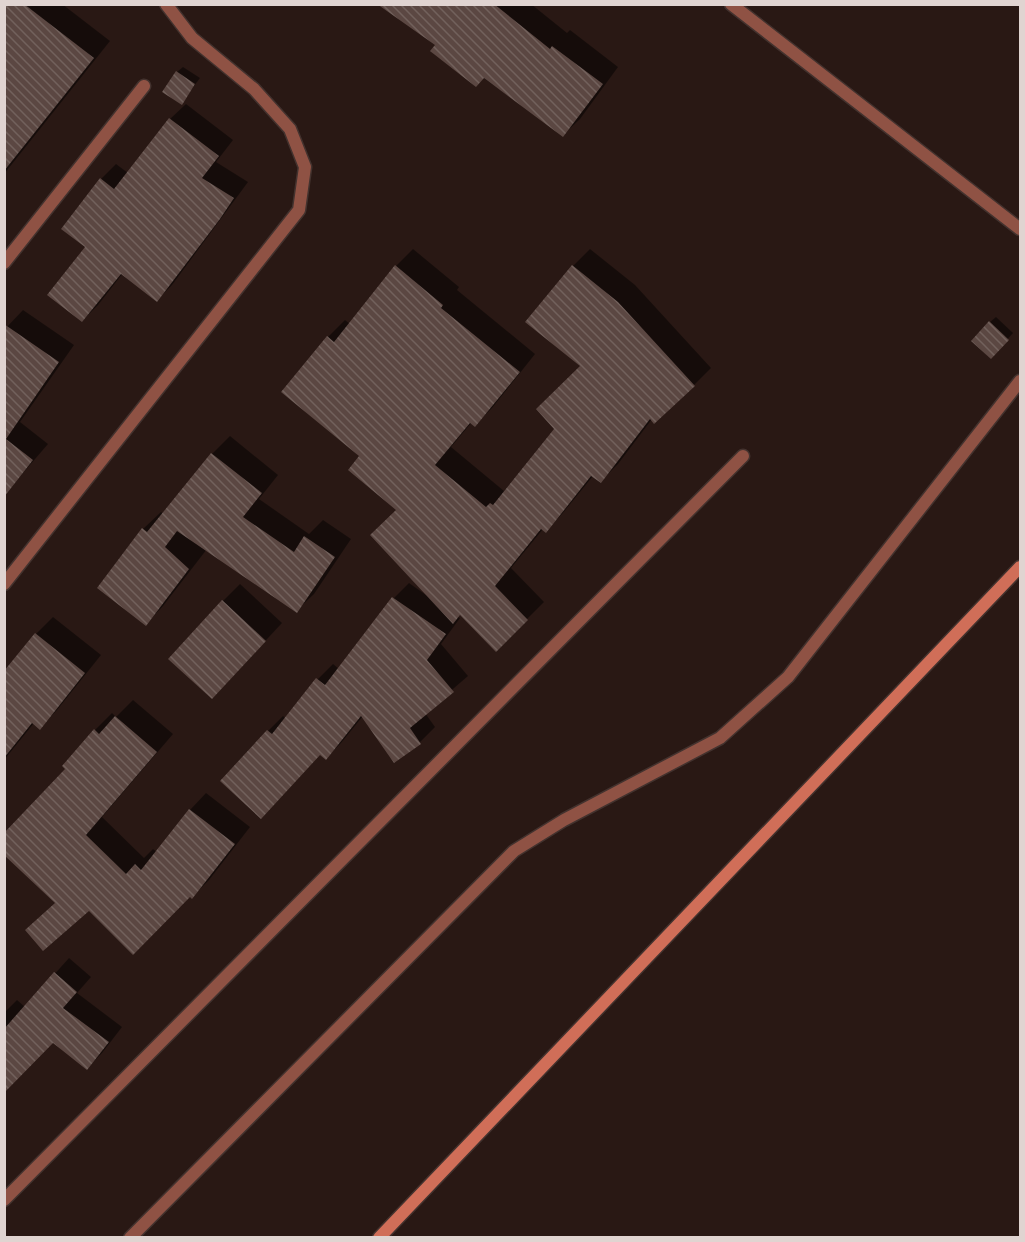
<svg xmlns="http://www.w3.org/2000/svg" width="1025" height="1242" font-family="'Nunito Sans',sans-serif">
<defs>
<pattern id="building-back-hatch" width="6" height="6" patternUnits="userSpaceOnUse" patternTransform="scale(1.5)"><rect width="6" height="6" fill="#5b4742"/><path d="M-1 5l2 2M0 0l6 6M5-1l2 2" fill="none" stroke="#72615c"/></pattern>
</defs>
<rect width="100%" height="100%" fill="#291814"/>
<g fill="#0007">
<polygon points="4,4 62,4 110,41 4,174"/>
<polygon points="380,4 531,4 567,33 570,30 618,67 580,119 563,135"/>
<polygon points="183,67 200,78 181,103 177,72"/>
<polygon points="186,104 233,140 216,162 248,182 172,285 157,300 123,273 98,305 82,321 87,246 101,179 116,164 128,173 170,119"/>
<polygon points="413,249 459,287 457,290 535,354 492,408 475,425 472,422 451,447 504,491 556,429 582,366 573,266 590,249 635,285 711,368 694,385 652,419 618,464 601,481 593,476 562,514 546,531 543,529 511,568 544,602 496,650 461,614 458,617 460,618 441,644 468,676 425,713 435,727 420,742 394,761 363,716 341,743 326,758 320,754 276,802 268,731 283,716 286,719 318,679 333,664 339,669 394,598 409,583 426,595 398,509 361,456 328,337 345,320 350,324 396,266"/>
<polygon points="23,310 74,345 20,422 48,444 4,495 4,330"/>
<polygon points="996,317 1013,333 996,352 990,322"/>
<polygon points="230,436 278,475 259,499 309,534 323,520 351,539 314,594 296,611 207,549 163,606 146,624 99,587 143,529 161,512 163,514 212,454"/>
<polygon points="240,584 282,623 229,680 223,601"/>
<polygon points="53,617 101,655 57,710 40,728 34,723 4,760 4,672 36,634"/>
<polygon points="133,700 173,734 102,817 144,858 153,849 157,852 190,810 206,793 250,827 209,880 192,897 89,908 56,902 67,769 95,730 112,713 116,717"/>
<polygon points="69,958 91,977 77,993 122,1027 102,1053 87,1068 53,1041 4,1091 4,1013 17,1000 25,1007"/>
</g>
<g fill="url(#building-back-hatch)">
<polygon points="4,4 24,4 94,58 4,171"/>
<polygon points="377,4 494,4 550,49 552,46 603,84 563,137 484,78 476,87 430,51 435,45"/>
<polygon points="176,71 195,84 182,105 162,92"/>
<polygon points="169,118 219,156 202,178 234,198 220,219 157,302 121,274 82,322 47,295 85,247 61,229 100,178 114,189"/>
<polygon points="395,265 443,305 441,308 520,372 475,427 470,423 435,465 486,507 490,503 493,505 554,429 536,409 580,366 525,322 572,265 618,302 695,386 654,424 650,419 601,483 591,476 546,533 541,529 495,586 528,620 496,652 460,615 453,624 370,535 396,510 348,470 359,456 281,392 327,336 334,342"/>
<polygon points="989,321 1009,340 991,359 971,341"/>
<polygon points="4,324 59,362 6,439 33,460 4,497"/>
<polygon points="211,453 262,493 243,517 294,552 304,536 335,557 297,613 177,531 165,547 189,569 146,626 97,588 142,528 147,532"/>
<polygon points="392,597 446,634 427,660 454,692 410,728 421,744 394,763 361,716 326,760 320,755 261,819 220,781 267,730 272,734 316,678 325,685"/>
<polygon points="222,600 266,641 212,699 168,659"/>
<polygon points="35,633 85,673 40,730 32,723 4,758 4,671"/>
<polygon points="115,716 157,752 86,835 126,874 135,864 141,870 189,809 235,844 192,899 190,897 133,955 89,911 43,951 25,930 55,903 4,855 4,833 65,769 62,766 94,729 99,734"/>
<polygon points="54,972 77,992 63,1008 109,1042 87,1070 53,1043 4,1093 4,1029"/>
</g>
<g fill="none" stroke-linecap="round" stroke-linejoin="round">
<defs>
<g id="minor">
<polyline points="731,4 1020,229"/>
<polyline points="4,263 144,86"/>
<polyline points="4,584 299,210 305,167 290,129 254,89 192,38 166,4"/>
<polyline points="4,1200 743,456"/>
<polyline points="130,1238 514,851 564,820 720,738 788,677 1020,381"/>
</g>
<polyline id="secondary" points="379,1238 1020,567"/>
</defs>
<use href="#minor" stroke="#43322e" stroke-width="15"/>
<use href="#secondary" stroke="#43322e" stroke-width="15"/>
<use href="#minor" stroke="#8f5244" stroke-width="12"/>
<use href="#secondary" stroke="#d06e58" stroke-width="12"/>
</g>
<rect width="1025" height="1242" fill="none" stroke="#e0d4d1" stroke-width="12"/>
</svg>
